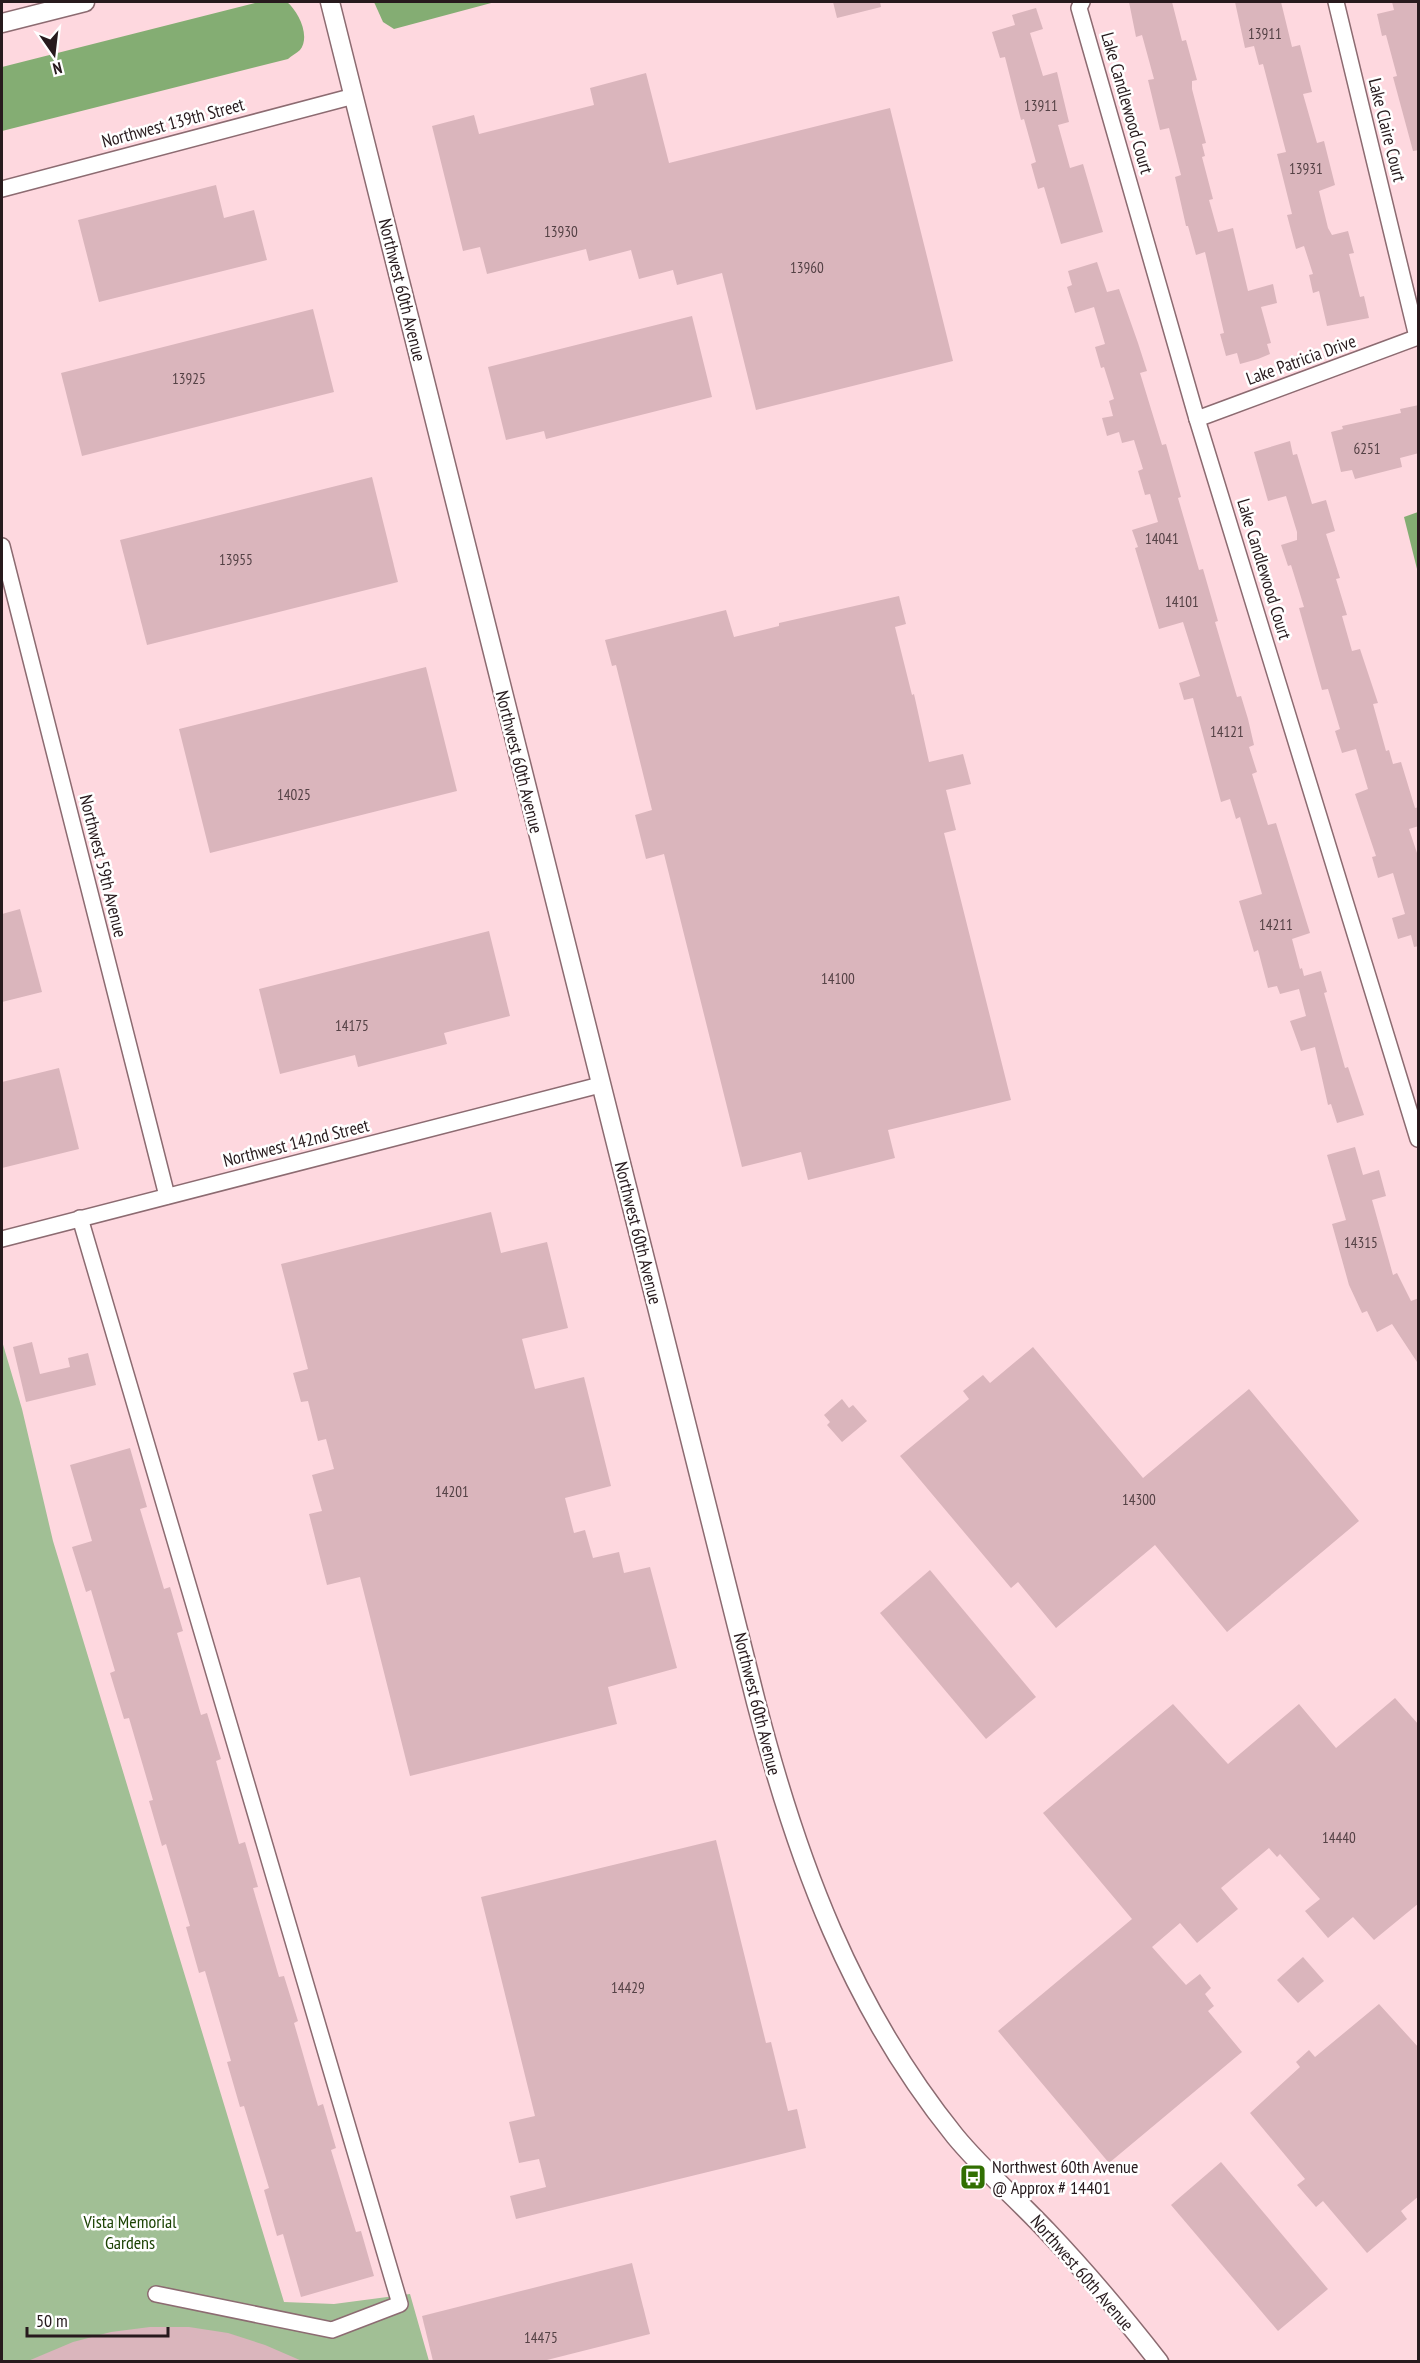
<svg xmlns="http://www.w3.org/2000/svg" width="1420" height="2363" font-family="'PT Sans Narrow',sans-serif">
<rect width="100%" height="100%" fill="#fed8df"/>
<polygon fill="#a1bf95" points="2,1341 22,1409 53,1541 284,2302 334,2304 410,2294 429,2361 2,2361"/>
<g fill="#84ad73">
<path d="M259 2H287C298 11 311 36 300 50 297 53 291 56 288 59L2 131V67Z"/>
<polygon points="374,2 495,2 394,29 383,22"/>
<polygon points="1418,512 1418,573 1404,517"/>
</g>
<g fill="#dab5bc">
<polygon points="833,2 880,2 881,7 837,18"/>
<polygon points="1129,2 1172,2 1182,41 1186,40 1197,80 1192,81 1192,89 1206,143 1202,144 1205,156 1202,157 1213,199 1209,200 1218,232 1233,228 1248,291 1273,284 1277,303 1261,307 1271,343 1267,344 1270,354 1258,359 1240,364 1237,353 1226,356 1220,334 1224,333 1205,252 1196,255 1188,226 1186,226 1175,177 1181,175 1169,128 1160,130 1148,80 1154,79 1142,35 1136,37"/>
<polygon points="1235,2 1281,2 1292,47 1300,45 1312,92 1303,94 1317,143 1324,141 1335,185 1319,191 1328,228 1332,235 1348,231 1354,253 1349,254 1360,297 1364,296 1369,318 1327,326 1319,291 1313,293 1309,275 1313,274 1304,246 1296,249 1287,215 1292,214 1277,154 1286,152 1263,64 1259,65 1254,46 1245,48"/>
<polygon points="1392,2 1419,2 1419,150 1413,151 1393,77 1397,76 1386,35 1382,36 1377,14 1394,10"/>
<polygon points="1036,8 1043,29 1030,33 1043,76 1057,72 1069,122 1058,125 1070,168 1083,164 1103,232 1061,244 1044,187 1038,189 1031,164 1036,162 1024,119 1021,120 1005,57 1000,58 992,32 1015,25 1012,15"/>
<polygon points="646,73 669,163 890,108 953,361 756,410 722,273 677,285 673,270 639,279 631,250 589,261 586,249 487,274 480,247 463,251 432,126 474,115 479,134 594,105 590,88"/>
<polygon points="216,185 224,218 254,210 267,260 99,302 78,220"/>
<polygon points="1097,262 1107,292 1119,289 1138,343 1147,371 1140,373 1162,445 1166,444 1181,497 1178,498 1199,570 1203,569 1218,621 1215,622 1237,697 1241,696 1248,719 1254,745 1249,747 1257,772 1252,774 1268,825 1276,823 1310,933 1292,939 1300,969 1302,968 1304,976 1321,971 1327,992 1324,993 1345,1068 1348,1067 1364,1115 1337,1123 1331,1104 1328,1105 1315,1047 1301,1051 1290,1021 1306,1016 1299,989 1280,994 1277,986 1268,988 1258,950 1254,952 1239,901 1262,894 1240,817 1236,819 1230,799 1221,802 1193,698 1184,700 1179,683 1200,676 1183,622 1159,629 1135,548 1138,547 1132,530 1158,522 1150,494 1145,495 1138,471 1143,469 1134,440 1122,443 1119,432 1107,436 1102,418 1113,416 1109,401 1114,399 1104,367 1101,368 1095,347 1105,344 1094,307 1075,313 1067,287 1072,285 1068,271"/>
<polygon points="313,309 334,392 82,456 61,373"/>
<polygon points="692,316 712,397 546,439 544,431 506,440 488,367"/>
<polygon points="1419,405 1419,453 1400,458 1402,467 1355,479 1352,470 1341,472 1331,432 1343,429 1342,426 1401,413 1400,409"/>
<polygon points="1290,441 1293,455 1297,454 1312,504 1326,500 1335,531 1326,534 1340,578 1336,579 1347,615 1342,616 1352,651 1360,649 1378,703 1373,704 1386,751 1389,750 1393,764 1401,762 1415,808 1419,807 1419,826 1409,829 1419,859 1419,946 1414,947 1411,935 1398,939 1392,918 1405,914 1393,873 1378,878 1372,857 1376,856 1355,794 1368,789 1356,749 1342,753 1335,731 1340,729 1328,689 1322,690 1299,608 1304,607 1291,565 1288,566 1281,545 1297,540 1297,532 1286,496 1268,501 1254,452"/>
<polygon points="372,477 398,582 147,645 120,540"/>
<polygon points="899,596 906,624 895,627 912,695 914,694 929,762 963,754 971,784 946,790 956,830 944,833 1011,1100 888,1130 895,1158 808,1180 801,1152 742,1167 664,854 646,859 635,815 652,810 616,665 612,666 605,640 726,610 734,637 779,626 779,623"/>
<polygon points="426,667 457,791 210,853 179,729"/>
<polygon points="20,909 42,992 2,1002 2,914"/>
<polygon points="489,931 510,1016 444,1033 447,1044 358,1067 355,1055 280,1074 259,989"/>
<polygon points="59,1068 79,1149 2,1168 2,1082"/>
<polygon points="1355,1147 1363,1175 1379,1170 1386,1196 1372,1200 1393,1275 1397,1273 1411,1301 1419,1298 1419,1365 1392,1324 1377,1332 1367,1311 1362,1313 1349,1285 1332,1224 1346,1220 1327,1155"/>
<polygon points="491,1212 501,1253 547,1242 568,1328 522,1339 535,1389 584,1377 611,1486 565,1498 574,1533 585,1530 593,1558 619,1552 624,1573 650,1567 677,1668 608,1687 617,1724 410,1776 360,1577 327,1585 309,1514 322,1511 312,1475 334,1469 326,1439 318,1441 308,1401 301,1402 293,1373 308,1369 281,1264"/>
<polygon points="32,1342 40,1374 70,1367 68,1358 88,1353 96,1385 26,1402 13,1347"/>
<polygon points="1033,1347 1143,1478 1249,1389 1359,1521 1227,1632 1155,1545 1056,1628 1018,1582 1011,1588 900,1456 969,1399 963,1391 983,1375 990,1383"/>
<polygon points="842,1399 849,1408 853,1405 867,1421 842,1442 827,1425 830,1422 824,1415"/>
<polygon points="130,1448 147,1507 140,1509 164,1589 170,1587 183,1631 177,1633 201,1715 207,1713 221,1759 216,1761 239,1844 245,1842 258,1887 253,1888 279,1977 284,1976 298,2021 294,2023 318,2106 323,2104 336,2148 331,2150 356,2232 361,2231 374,2276 301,2297 283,2234 277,2236 264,2190 269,2188 244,2106 240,2107 227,2062 231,2061 205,1971 199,1973 186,1927 190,1926 166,1844 162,1846 149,1801 153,1800 129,1718 124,1719 110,1673 115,1671 91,1590 86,1592 72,1547 92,1541 70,1465"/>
<polygon points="930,1570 1036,1697 986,1739 880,1613"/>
<polygon points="1395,1698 1419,1725 1419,1903 1374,1940 1353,1917 1328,1938 1305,1911 1320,1899 1280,1854 1277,1857 1269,1848 1221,1888 1238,1909 1197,1943 1180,1923 1152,1947 1186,1985 1200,1974 1211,1988 1205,1994 1214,2006 1208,2011 1242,2052 1109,2163 998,2031 1132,1919 1043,1813 1173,1704 1228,1764 1299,1704 1336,1748"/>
<polygon points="716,1840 766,2043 771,2042 788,2111 797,2109 806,2148 516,2219 510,2196 546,2187 539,2159 519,2163 509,2122 535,2116 481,1897"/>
<polygon points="1303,1957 1324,1981 1298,2003 1277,1980"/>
<polygon points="1379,2004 1419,2048 1419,2196 1401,2211 1407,2219 1367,2253 1323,2201 1316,2207 1297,2185 1305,2179 1250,2113 1300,2067 1296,2062 1309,2050 1315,2057"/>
<polygon points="1221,2162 1328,2289 1278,2331 1171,2205"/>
<polygon points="632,2263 650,2334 543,2361 433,2361 422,2316"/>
<polygon points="150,2327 189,2327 228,2333 265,2345 302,2361 28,2361 73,2342 111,2332"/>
</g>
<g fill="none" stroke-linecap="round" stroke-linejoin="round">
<defs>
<g id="minor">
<polyline points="1082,2 1079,8 1197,419 1418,1139"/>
<polyline points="1336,2 1417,337"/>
<polyline points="2,189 354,96"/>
<polyline points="1197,419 1418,337"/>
<polyline points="2,546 167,1196"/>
<polyline points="80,1218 400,2304 332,2330 156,2294"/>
<polyline points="2,1239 600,1085"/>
</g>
<g id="tertiary">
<path d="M330 2 756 1702C797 1861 851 2007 955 2136 983 2170 1017 2199 1047 2231 1086 2272 1124 2317 1159 2362"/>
<polyline points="2,23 85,2"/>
</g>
</defs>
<use href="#minor" stroke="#8c6b71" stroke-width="18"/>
<use href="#tertiary" stroke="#8c6b71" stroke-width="21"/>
<use href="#minor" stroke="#fff" stroke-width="15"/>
<use href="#tertiary" stroke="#fff" stroke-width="18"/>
</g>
<defs>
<symbol id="bus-square" viewBox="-11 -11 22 22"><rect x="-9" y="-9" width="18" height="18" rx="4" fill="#316f02" stroke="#fff"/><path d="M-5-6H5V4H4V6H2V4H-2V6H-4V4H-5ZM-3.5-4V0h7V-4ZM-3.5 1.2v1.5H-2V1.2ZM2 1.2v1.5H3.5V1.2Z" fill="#fff"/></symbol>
</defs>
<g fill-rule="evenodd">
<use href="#bus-square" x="958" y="2162" width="30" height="30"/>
</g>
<g text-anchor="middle" stroke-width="5" stroke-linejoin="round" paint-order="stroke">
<g font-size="15" fill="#544145">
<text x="1265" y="39">13911</text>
<text x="1041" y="111">13911</text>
<text x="1306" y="174">13931</text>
<text x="561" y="237">13930</text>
<text x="807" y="273">13960</text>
<text x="189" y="384">13925</text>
<text x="1367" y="454">6251</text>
<text x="1162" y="544">14041</text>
<text x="236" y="565">13955</text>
<text x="1182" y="607">14101</text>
<text x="1227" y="737">14121</text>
<text x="294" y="800">14025</text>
<text x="1276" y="930">14211</text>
<text x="838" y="984">14100</text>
<text x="352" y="1031">14175</text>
<text x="1361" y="1248">14315</text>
<text x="452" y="1497">14201</text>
<text x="1139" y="1505">14300</text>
<text x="1339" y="1843">14440</text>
<text x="628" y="1993">14429</text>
<text x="541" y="2343">14475</text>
</g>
<g font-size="18" fill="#271a1d" stroke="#fff">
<text transform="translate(1127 103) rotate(74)" y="6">Lake Candlewood Court</text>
<text transform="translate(173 123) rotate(-15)" y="6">Northwest 139th Street</text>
<text transform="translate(1387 130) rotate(76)" y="6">Lake Claire Court</text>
<text transform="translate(402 290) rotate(76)" y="6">Northwest 60th Avenue</text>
<text transform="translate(1301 360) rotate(-20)" y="6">Lake Patricia Drive</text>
<text transform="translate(1264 569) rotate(73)" y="6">Lake Candlewood Court</text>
<text transform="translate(519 762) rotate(76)" y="6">Northwest 60th Avenue</text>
<text transform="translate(103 866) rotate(76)" y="6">Northwest 59th Avenue</text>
<text transform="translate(296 1143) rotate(-14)" y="6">Northwest 142nd Street</text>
<text transform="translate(638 1233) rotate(76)" y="6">Northwest 60th Avenue</text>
<text transform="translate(757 1704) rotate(76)" y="6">Northwest 60th Avenue</text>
<text transform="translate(1082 2273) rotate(49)" y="6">Northwest 60th Avenue</text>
</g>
<g font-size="18" fill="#271a1d" stroke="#fff" text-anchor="start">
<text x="992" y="2173">Northwest 60th Avenue<tspan x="992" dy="21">@ Approx # 14401</tspan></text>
</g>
<g font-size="18" fill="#1c4304" stroke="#fff">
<text x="130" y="2228">Vista Memorial<tspan x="130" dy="21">Gardens</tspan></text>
</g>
</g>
<rect width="1420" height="2363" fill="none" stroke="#271a1d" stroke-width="6"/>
<g transform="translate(54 54) rotate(166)" stroke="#ffffff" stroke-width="4.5" paint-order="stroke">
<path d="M0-4.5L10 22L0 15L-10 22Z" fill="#271a1d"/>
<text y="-9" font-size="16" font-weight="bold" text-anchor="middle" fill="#271a1d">N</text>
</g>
<path d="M27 2327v9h141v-9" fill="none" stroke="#271a1d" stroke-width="3"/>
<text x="36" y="2327" font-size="18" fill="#271a1d" stroke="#ffffff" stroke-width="4.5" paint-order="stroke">50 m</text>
</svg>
